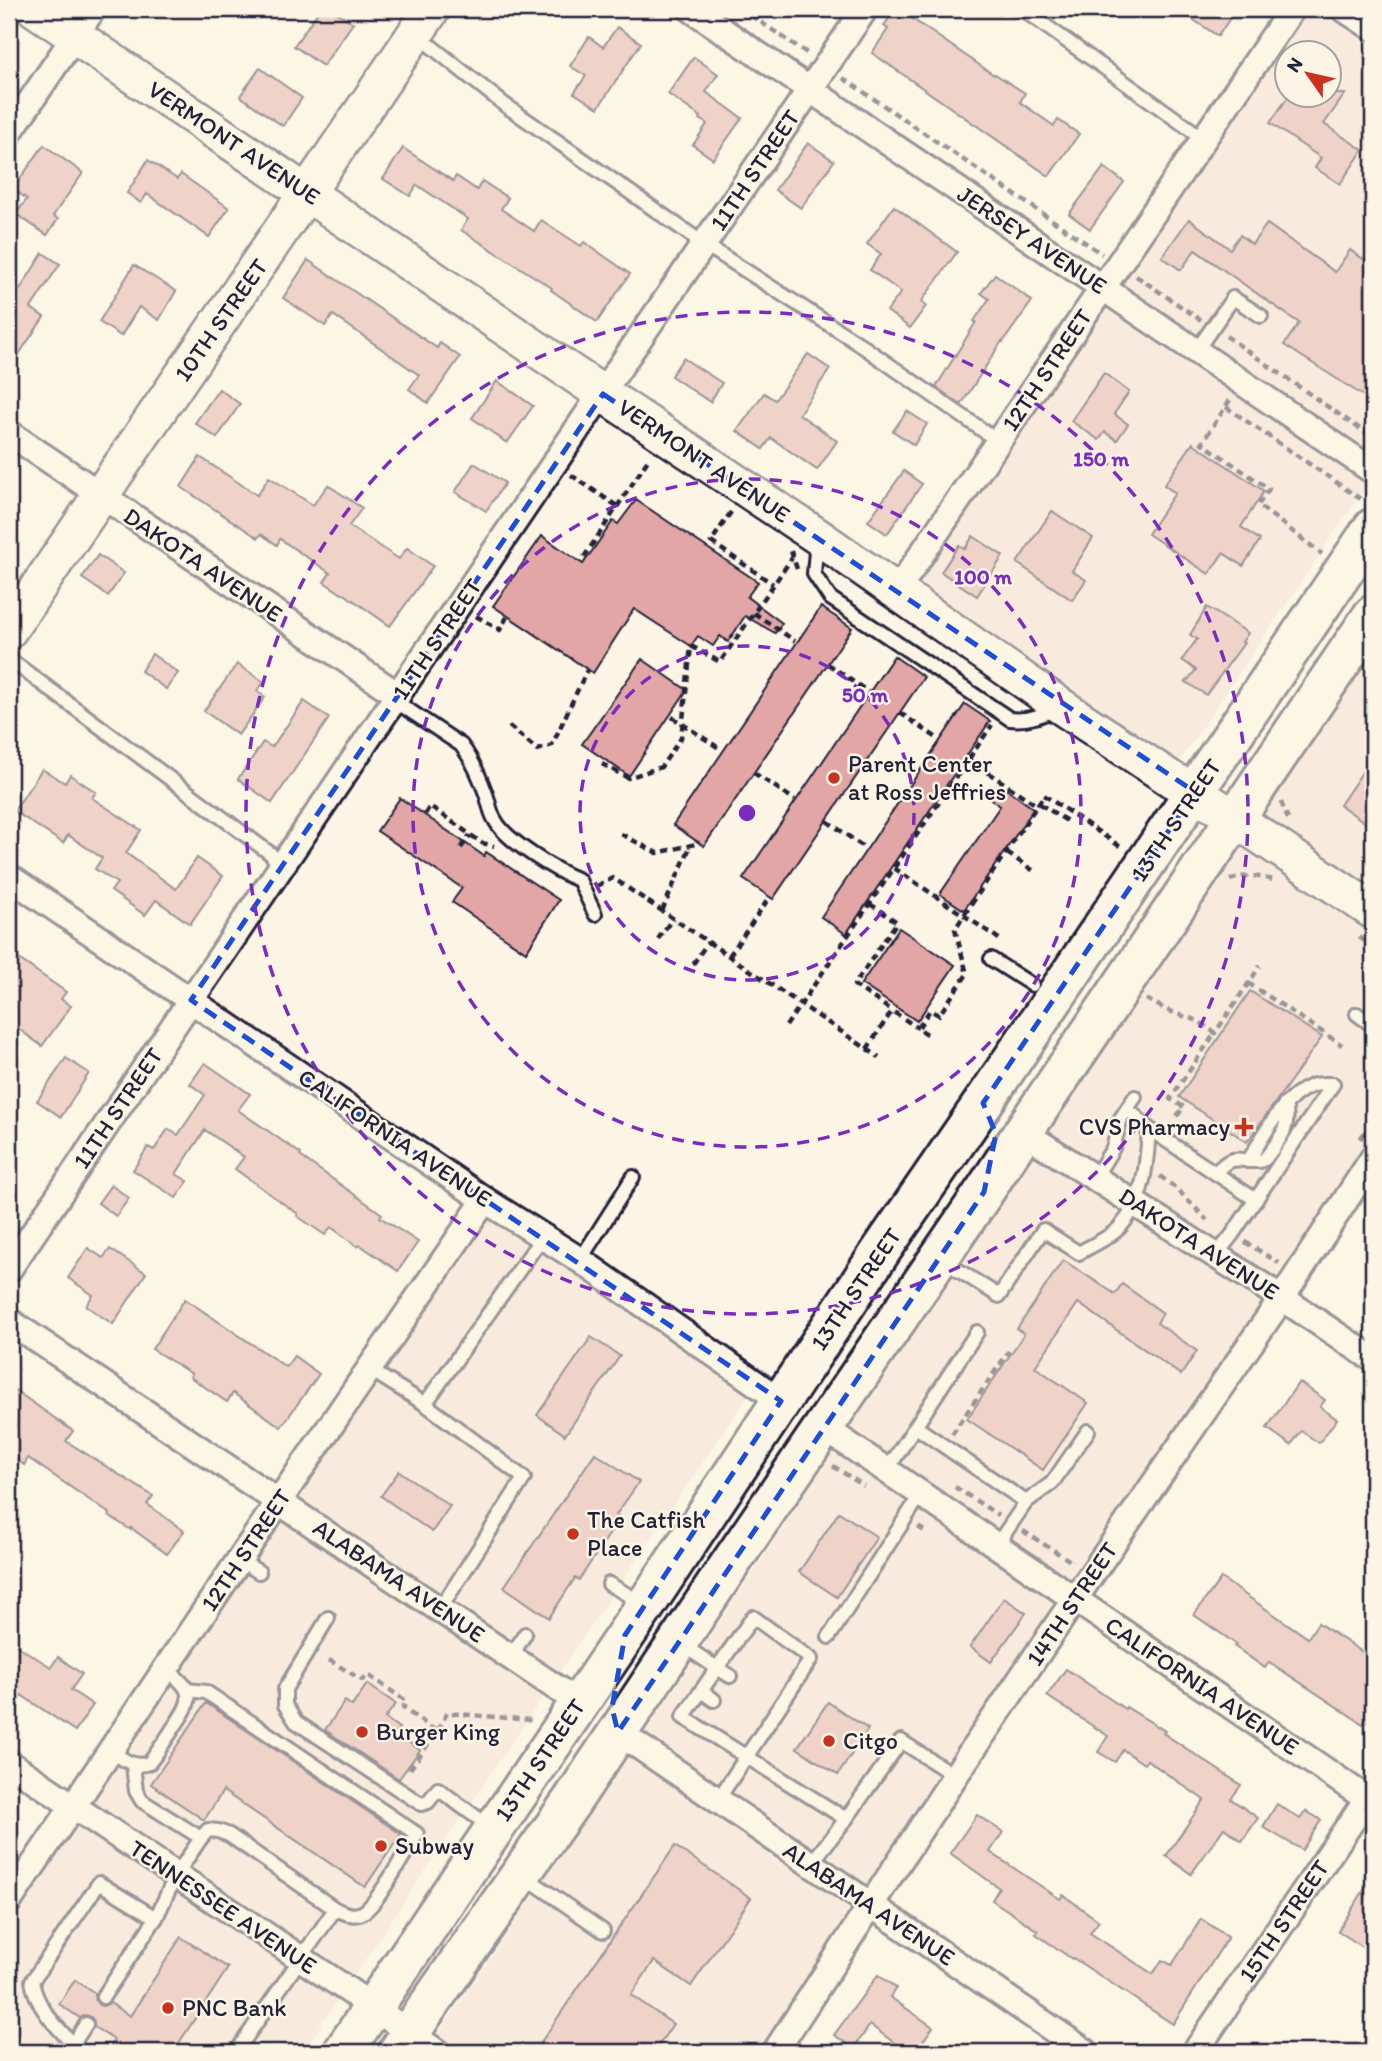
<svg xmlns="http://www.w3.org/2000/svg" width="1382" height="2061" font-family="Itim,sans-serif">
<rect width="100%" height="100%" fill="#fcf5e5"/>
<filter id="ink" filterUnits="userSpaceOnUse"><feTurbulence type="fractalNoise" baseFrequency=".0143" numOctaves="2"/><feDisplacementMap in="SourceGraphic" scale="14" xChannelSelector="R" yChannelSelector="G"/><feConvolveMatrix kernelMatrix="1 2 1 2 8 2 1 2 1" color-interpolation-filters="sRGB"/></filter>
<g filter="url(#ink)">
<g fill="#f4ddd2" fill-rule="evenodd">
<path d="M1308 9H1323L1373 42V457L1120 286ZM1288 52H1330V94H1288Z"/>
<polygon points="1107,305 1369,482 1176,766 913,589"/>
<polygon points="1373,649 1373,897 1257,821"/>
<polygon points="1244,840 1373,925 1373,1134 1278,1281 1048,1133"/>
<polygon points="1035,1152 1265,1300 1070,1583 849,1430"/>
<polygon points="489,1216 574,1270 750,1393 558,1674 296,1498"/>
<polygon points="836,1449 1057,1602 867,1889 643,1736"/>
<polygon points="283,1517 545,1693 352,1979 90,1805"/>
<polygon points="630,1756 854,1908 759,2052 458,2052 436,2037"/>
<polygon points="77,1824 339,1998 302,2052 9,2052 9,1924"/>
</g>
<g fill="#e1a6a5" stroke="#22223b" stroke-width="2">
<polygon points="320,9 332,9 353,23 323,66 294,46"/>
<polygon points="895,9 898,9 994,75 995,74 1025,93 1020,102 1054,126 1058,120 1079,134 1049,176 872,53 888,29 884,26"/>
<polygon points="1177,9 1236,9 1218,36"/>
<polygon points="617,27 641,43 598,108 574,93 586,76 570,66 589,37 603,47"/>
<polygon points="694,57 718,74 706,92 742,118 713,159 693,145 707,124 700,119 701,117 668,94"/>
<polygon points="260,68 302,98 283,126 240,96"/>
<polygon points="1290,94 1345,94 1324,124 1363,150 1340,184 1315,168 1321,158 1270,123"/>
<polygon points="808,143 834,161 801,208 775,190"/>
<polygon points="44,145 83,173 53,216 58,219 47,235 16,214 27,199 13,189"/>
<polygon points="403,148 453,181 456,176 477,190 482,181 508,198 501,209 534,231 541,220 581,246 584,242 630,274 597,322 551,290 552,288 461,230 468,219 417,185 410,196 383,179"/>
<polygon points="148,160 177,179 181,174 229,208 209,237 147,194 141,203 127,193"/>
<polygon points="1104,167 1124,182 1090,229 1069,214"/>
<polygon points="894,206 957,252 921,302 926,306 910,328 887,311 901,292 870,270 881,254 867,244"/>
<polygon points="1189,219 1230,249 1240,235 1252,244 1267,224 1335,272 1350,250 1373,266 1373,402 1284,345 1299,323 1195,250 1181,270 1162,257"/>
<polygon points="43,253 60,264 31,308 44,317 9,369 9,293 15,297"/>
<polygon points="308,260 437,348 440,343 460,357 428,403 409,389 419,375 333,315 325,326 283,298"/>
<polygon points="134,265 176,291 159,320 139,307 121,336 99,322"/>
<polygon points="995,274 1032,301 1003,342 1002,341 961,405 936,387 976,322 974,321 989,299 981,293"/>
<polygon points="808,354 830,369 799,414 837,441 817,470 771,438 763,449 737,431 764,393 775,400"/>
<polygon points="683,358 722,383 710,402 671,376"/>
<polygon points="1104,373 1129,392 1114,414 1128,424 1117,440 1105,432 1099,440 1071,421"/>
<polygon points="497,381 533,406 507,443 472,418"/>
<polygon points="219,389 240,404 217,438 195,423"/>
<polygon points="907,411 927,424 914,445 893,431"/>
<polygon points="1193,443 1264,491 1241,527 1260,540 1243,566 1223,553 1209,574 1148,534 1175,493 1164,485"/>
<polygon points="200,457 257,495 269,477 313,505 328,485 362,508 349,526 399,559 407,548 433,566 390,626 343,593 342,594 324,582 330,573 280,539 277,545 261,534 258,538 181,487"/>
<polygon points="474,463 505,483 486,511 455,492"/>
<polygon points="904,471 922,484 887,534 868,521"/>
<polygon points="636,500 758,582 747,597 782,623 775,633 745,616 728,642 720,636 713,646 698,636 691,646 634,609 593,673 493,606 542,536 583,564 613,521 618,524"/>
<polygon points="1052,511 1093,538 1072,571 1086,580 1072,600 1017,563"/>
<polygon points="973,536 1003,556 977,596 941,572 959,545 965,549"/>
<polygon points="98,555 124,573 108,596 82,578"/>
<polygon points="821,607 852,628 704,846 673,825"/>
<polygon points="1207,607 1248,633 1242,642 1244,643 1206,695 1186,682 1196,670 1182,660 1197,639 1190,635"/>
<polygon points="152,654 178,673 166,689 141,671"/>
<polygon points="894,656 924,677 773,899 743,879"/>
<polygon points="642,659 687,690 629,776 582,744"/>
<polygon points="237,664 264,682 257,691 265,697 238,735 204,711"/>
<polygon points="304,701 329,718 272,803 238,779 263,742 272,747"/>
<polygon points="965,704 990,721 846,934 821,917"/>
<polygon points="1373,756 1373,828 1340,805"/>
<polygon points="42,769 65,783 70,775 96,792 92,798 141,830 126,853 176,889 197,858 223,876 190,924 156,900 145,915 111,891 117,883 95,869 102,858 68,835 63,843 14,811"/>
<polygon points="1001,785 1034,809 964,910 940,894 1000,806 991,799"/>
<polygon points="400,798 484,856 486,852 559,900 526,952 452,902 462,888 377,831"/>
<polygon points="899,928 955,965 917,1021 861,984"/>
<polygon points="9,952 66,992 61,999 71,1006 42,1046 9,1022"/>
<polygon points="1250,991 1322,1037 1247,1142 1179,1097"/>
<polygon points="66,1058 89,1073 61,1117 37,1101"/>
<polygon points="205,1063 250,1094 238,1110 301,1154 300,1156 382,1214 380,1217 418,1242 398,1271 360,1245 358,1247 331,1227 325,1235 297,1216 298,1214 235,1169 244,1157 205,1130 176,1174 188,1181 176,1198 133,1170 148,1147 154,1150 168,1129 178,1135 205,1095 190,1084"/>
<polygon points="111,1185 129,1198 116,1216 98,1203"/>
<polygon points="88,1248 103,1258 110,1249 146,1273 113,1324 86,1306 93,1295 68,1278"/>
<polygon points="1063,1260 1115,1294 1122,1284 1163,1313 1157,1323 1197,1351 1181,1375 1078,1303 1035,1367 1088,1403 1043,1470 967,1419 1024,1334 1017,1329"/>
<polygon points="185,1299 286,1367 294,1356 319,1374 281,1427 233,1393 227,1402 190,1377 192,1374 152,1349"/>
<polygon points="591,1337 620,1356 565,1435 537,1415"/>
<polygon points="1299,1382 1325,1400 1320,1407 1337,1419 1319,1443 1301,1431 1291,1445 1267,1428"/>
<polygon points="9,1386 73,1431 66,1441 153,1496 147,1504 184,1531 167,1554 131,1528 131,1530 109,1516 110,1514 28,1458 24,1465 9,1454"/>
<polygon points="595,1453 639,1482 616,1515 620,1518 579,1580 575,1578 549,1618 504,1587"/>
<polygon points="399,1471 450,1506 432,1532 381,1496"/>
<polygon points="839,1512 877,1537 837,1597 799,1572"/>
<polygon points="1221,1578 1308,1638 1318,1623 1373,1659 1373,1709 1363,1724 1269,1662 1265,1668 1234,1646 1236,1644 1194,1615"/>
<polygon points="1004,1598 1026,1613 991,1662 970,1647"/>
<polygon points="9,1641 51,1667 58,1657 82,1674 71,1690 93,1705 75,1731 21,1695 9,1715"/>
<polygon points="1066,1669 1125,1709 1126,1707 1165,1731 1163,1733 1241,1785 1231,1799 1258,1818 1242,1841 1224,1828 1191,1874 1166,1856 1204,1800 1147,1760 1144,1764 1123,1750 1115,1762 1098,1752 1108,1736 1047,1696"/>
<polygon points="367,1684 396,1704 385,1718 399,1728 395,1733 420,1750 399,1779 325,1730 345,1701 352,1706"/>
<polygon points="828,1702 868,1729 838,1775 797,1748"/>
<polygon points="206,1703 401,1834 365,1887 223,1791 204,1820 151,1784"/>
<polygon points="1277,1804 1300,1819 1306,1811 1321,1820 1302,1850 1263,1827"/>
<polygon points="977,1815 1003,1832 990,1852 1060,1899 1063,1895 1099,1921 1090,1933 1153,1974 1162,1960 1172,1965 1201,1919 1228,1937 1173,2024 1073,1958 1072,1959 1036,1934 1038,1931 992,1900 999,1888 950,1853"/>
<polygon points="675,1846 751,1898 691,1986 654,1961 631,1995 673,2024 654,2052 549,2052 539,2045"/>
<polygon points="1373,1876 1373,1939 1366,1949 1338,1931"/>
<polygon points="181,1937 228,1968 173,2052 106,2052 114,2040 94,2027 94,2021 91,2017 86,2015 80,2018 59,2004 75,1980 95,1993 95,2000 99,2005 103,2006 110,2003 130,2016"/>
<polygon points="878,1975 896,1988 890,1997 933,2027 915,2052 907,2052 870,2025 854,2048 834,2035"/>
</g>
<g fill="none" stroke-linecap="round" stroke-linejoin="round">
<defs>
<g id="lane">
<polyline points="1022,9 1204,139"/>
<polyline points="417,35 505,105 704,244 858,343 998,441"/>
<polyline points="1196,351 1233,298 1261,316"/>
<path d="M817 539 814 574 830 598 1010 719C1027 721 1040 716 1056 709"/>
<polyline points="9,659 271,854 281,869"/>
<path d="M395 701 461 745C472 759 480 777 486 794 489 802 490 812 495 820 506 841 556 871 579 880L595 914"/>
<polyline points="991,959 1032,985"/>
<polyline points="1357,1014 1372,1025"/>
<polyline points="1133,1114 1149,1129 1256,1200"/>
<path d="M1248 1161H1260L1265 1159C1279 1140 1291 1129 1285 1104"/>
<path d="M1215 1173C1227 1161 1231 1157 1248 1161 1265 1135 1281 1098 1311 1086 1318 1083 1326 1084 1333 1084"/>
<polyline points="1095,1177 1113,1148 1121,1118 1135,1097"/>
<polyline points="1216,1255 1232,1235 1333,1084"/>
<polyline points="580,1260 633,1177"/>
<path d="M942 1260 999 1296 1043 1230 1079 1253C1092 1245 1110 1238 1120 1227 1144 1201 1147 1163 1149 1129"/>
<polyline points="369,1369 425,1404 524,1478 440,1609"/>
<polyline points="425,1404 543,1236"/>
<polyline points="916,1427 1026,1502"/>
<polyline points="887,1470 977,1332"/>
<polyline points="996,1546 1026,1502 1052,1483 1088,1431"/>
<polyline points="239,1560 259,1572"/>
<polyline points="609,1584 642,1603"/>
<polyline points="328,1618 285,1689 285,1705 296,1722 421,1804 428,1802 438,1789 490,1827"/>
<polyline points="829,1637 921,1494"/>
<polyline points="681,1644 717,1668 753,1617 811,1659 717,1801"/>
<polyline points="511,1657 525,1634"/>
<polyline points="730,1676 717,1668 683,1717 846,1819"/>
<path d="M187 1690 206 1692 417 1834C406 1850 377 1906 362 1913 353 1917 344 1913 335 1909"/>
<polyline points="701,1691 714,1700"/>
<path d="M111 1751C123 1759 134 1769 149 1763 158 1752 166 1739 174 1727 194 1698 195 1691 166 1669"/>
<polyline points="201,1838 208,1830 218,1831 229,1835 335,1909 236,2052"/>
<polyline points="810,1865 846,1819 901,1741 955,1776"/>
<polyline points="523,1875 603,1931"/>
<polyline points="103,1997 156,1918 176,1875 201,1838 142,1801 136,1791 133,1765"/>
<path d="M73 2044C56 2026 36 2007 32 1981L99 1883 156 1918"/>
<polyline points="68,2052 86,2024"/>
</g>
<g id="street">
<polyline points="691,9 1373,471"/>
<polyline points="1344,9 1373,28"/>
<polyline points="9,133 93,9"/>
<polyline points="9,433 398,695"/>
<polyline points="896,592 1292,9"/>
<polyline points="9,877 485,1200 580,1260 781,1401"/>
<polyline points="1023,1132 1282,1298 1373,1359"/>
<polyline points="9,1269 587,415 865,9"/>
<polyline points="9,1321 579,1703"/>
<polyline points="823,1427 1373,1803"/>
<polyline points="618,1732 1086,2052"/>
<polyline points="9,1763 351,1992 437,2052"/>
<polyline points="9,1901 279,1501 485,1200"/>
<polyline points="775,2052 955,1776 1074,1600 1282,1298 1373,1158"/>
<polyline points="1195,2052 1373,1790"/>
</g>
<g id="secondary">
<polyline points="35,9 603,394 817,536 1062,707 1171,779 1195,792 1373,911"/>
<polyline points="9,630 432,9"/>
</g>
<g id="highway">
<polyline points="343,2052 646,1605 883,1248 983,1103 1373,528"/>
<polyline points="398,2052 424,2012 572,1801 730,1564 984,1192 1023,1132 1373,615"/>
</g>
</defs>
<use href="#lane" stroke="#22223b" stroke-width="18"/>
<use href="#street" stroke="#22223b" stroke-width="30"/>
<use href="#secondary" stroke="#22223b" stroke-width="40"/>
<use href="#highway" stroke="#22223b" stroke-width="44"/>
<g stroke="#22223b" stroke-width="4.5" stroke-dasharray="7 5" stroke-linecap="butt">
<polyline points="741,9 810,55"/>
<polyline points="843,78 1102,254"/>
<polyline points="1136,276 1201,320"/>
<polyline points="1226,336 1373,438"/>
<polyline points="1230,400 1202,443 1269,489 1258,505 1322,554"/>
<polyline points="1226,407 1362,500"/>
<polyline points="571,475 617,506"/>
<polyline points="731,512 711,542 773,584"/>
<polyline points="791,551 797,569"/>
<polyline points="584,557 650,457"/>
<polyline points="754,613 795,641"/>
<polyline points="476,616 500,630 507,617"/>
<polyline points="828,664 868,692"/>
<polyline points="900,713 940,740"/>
<polyline points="672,717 722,750"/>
<polyline points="509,726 538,750 552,745 587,670"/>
<polyline points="968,759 1038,806"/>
<polyline points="602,764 628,778 661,767 681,738 691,646 720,662 792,558"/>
<polyline points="754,773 795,800"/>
<polyline points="1281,802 1288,819"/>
<polyline points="1040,804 1067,821"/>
<polyline points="425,814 430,806 482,843 494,846"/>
<polyline points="827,821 865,848"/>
<polyline points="621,834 657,853 700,843"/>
<polyline points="461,848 470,835"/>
<polyline points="1007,853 1034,871"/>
<polyline points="894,868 1002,941"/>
<path d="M1230 880C1245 874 1258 876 1273 880"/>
<polyline points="597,886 613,878 879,1057"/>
<polyline points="870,904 897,922 854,985 892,1011"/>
<polyline points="662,911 691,845"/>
<polyline points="1359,937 1373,947"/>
<polyline points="658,939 673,918"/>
<polyline points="729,956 769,898"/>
<polyline points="693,964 708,942"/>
<polyline points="1248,983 1342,1045"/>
<polyline points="1146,999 1169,1011 1198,1021 1215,1033 1260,966"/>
<polyline points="786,1026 992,725"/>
<polyline points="927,1034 918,1028 930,1010 939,1015 967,974 955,929 1044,795 1121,847"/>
<polyline points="867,1049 892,1011 918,1028"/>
<polyline points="1177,1116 1184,1107 1170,1099 1215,1033"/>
<polyline points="1360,1139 1373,1120"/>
<polyline points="1160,1176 1178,1190 1207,1220"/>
<polyline points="1245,1242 1279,1263"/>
<polyline points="952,1434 1009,1351"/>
<polyline points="833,1466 864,1486"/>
<polyline points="955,1487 998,1515"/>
<polyline points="918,1527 928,1533"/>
<polyline points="1023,1531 1072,1562 1073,1560"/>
<polyline points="329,1660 362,1680 368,1675 406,1701 403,1708 437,1732 447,1713 532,1720"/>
<polyline points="410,1769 437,1732"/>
</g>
<use href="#lane" stroke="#fcf5e5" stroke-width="12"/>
<use href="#street" stroke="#fcf5e5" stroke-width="24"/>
<use href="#secondary" stroke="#fcf5e5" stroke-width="35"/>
<use href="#highway" stroke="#fcf5e5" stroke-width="38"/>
</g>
</g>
<path d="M0 0H1382V2061H0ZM603 394 1195 792 983 1103 996 1134 984 1192 618 1732 612 1708 625 1635 781 1401 191 1000Z" fill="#fcf5e5" fill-opacity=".55" fill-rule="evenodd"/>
<path fill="none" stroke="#1d4ed8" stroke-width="5" stroke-dasharray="14 9" stroke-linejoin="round" d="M603 394 1195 792 983 1103 996 1134 984 1192 618 1732 612 1708 625 1635 781 1401 191 1000Z"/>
<g fill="none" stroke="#7b2cbf" stroke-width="3.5" stroke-dasharray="12 9">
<circle cx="747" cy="813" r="167"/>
<circle cx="747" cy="813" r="334"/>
<circle cx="747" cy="813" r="501"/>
</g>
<g fill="#c8321e" stroke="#fcf5e5" stroke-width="2.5">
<circle cx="834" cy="778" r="7"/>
<path d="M1240.5 1116.5h7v7h7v7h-7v7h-7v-7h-7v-7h7z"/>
<circle cx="573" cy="1534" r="7"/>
<circle cx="362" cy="1732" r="7"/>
<circle cx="829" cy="1741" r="7"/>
<circle cx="381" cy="1846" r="7"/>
<circle cx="168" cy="2008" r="7"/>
</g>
<g text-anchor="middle" stroke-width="5" stroke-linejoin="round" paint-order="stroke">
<g font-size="24" fill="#22223b" stroke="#fcf5e5">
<text transform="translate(234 143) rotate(34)" y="8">VERMONT AVENUE</text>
<text transform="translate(755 170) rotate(-56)" y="8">11TH STREET</text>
<text transform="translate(1032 240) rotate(34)" y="8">JERSEY AVENUE</text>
<text transform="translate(221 320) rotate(-55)" y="8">10TH STREET</text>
<text transform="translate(1047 370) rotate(-56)" y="8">12TH STREET</text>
<text transform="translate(704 461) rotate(34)" y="8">VERMONT AVENUE</text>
<text transform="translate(203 565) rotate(34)" y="8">DAKOTA AVENUE</text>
<text transform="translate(437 639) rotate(-56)" y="8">11TH STREET</text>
<text transform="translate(1176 820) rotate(-56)" y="8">13TH STREET</text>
<text transform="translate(118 1108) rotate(-56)" y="8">11TH STREET</text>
<text transform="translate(395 1138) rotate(34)" y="8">CALIFORNIA AVENUE</text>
<text transform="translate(1199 1244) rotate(33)" y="8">DAKOTA AVENUE</text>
<text transform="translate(856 1289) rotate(-56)" y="8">13TH STREET</text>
<text transform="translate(246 1550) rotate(-56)" y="8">12TH STREET</text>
<text transform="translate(399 1581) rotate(34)" y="8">ALABAMA AVENUE</text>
<text transform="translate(1072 1604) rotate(-56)" y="8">14TH STREET</text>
<text transform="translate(1202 1686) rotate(34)" y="8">CALIFORNIA AVENUE</text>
<text transform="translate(540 1760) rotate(-56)" y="8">13TH STREET</text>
<text transform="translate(869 1904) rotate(34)" y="8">ALABAMA AVENUE</text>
<text transform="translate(223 1907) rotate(34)" y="8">TENNESSEE AVENUE</text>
<text transform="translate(1284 1921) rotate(-56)" y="8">15TH STREET</text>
</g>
<g font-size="24" fill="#22223b" stroke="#fcf5e5" text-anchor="start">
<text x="848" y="772">Parent Center<tspan x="848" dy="28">at Ross Jeffries</tspan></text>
<text x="1230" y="1135" text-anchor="end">CVS Pharmacy</text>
<text x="587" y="1528">The Catfish<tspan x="587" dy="28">Place</tspan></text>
<text x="376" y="1740">Burger King</text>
<text x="843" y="1749">Citgo</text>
<text x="395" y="1854">Subway</text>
<text x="182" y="2016">PNC Bank</text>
</g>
</g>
<circle cx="747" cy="813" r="10" fill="#7b2cbf" stroke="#fcf5e5" stroke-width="3.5"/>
<g font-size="21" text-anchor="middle" font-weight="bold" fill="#7b2cbf" stroke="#fcf5e5" stroke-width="5" stroke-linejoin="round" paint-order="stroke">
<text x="1101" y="466">150 m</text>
<text x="983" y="584">100 m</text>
<text x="865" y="702">50 m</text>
</g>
<rect width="1382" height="2061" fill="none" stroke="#fcf5e5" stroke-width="35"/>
<rect x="18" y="18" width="1347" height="2026" fill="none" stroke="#22223b" stroke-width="2.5" filter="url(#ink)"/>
<g transform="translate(1308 74) rotate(304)"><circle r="33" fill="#fcf5e5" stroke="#a5a1a1" stroke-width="2"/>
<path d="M0-5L12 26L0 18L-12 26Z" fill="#c8321e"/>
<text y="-10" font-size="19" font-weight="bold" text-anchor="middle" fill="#22223b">N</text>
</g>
</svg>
